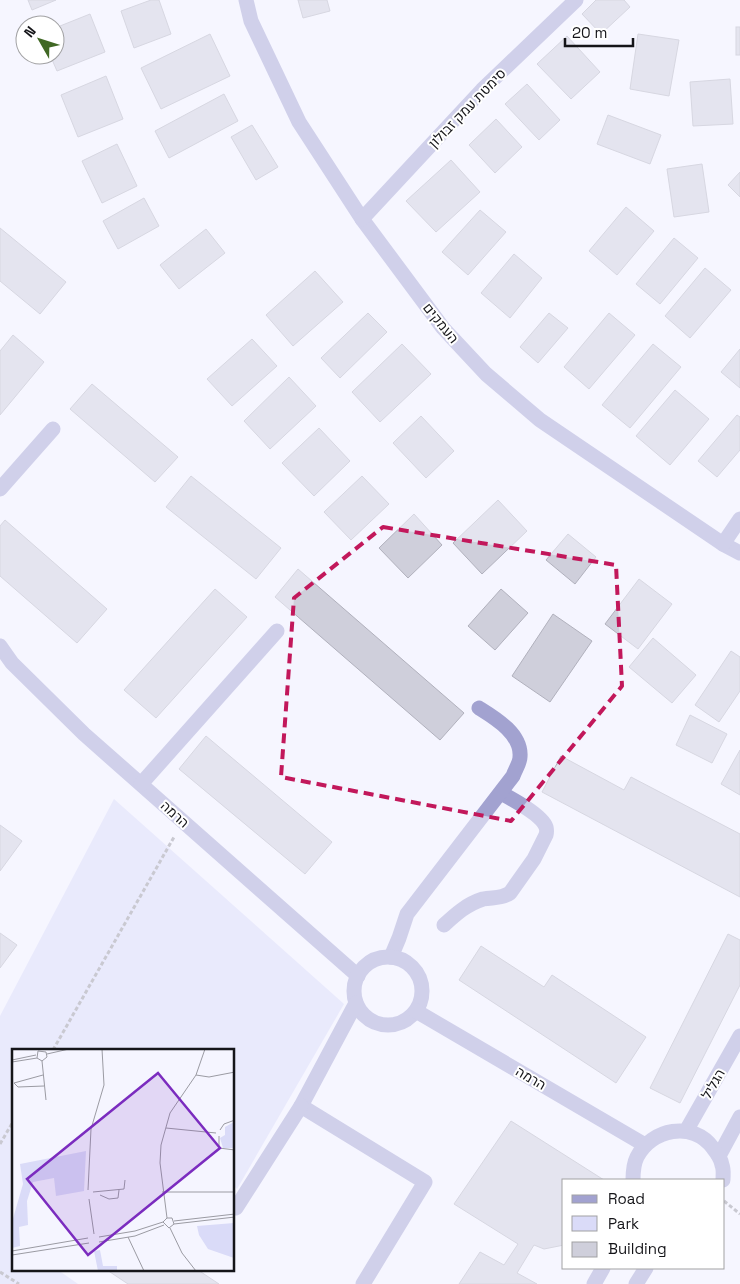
<svg xmlns="http://www.w3.org/2000/svg" width="740" height="1284" font-family="'Space Grotesk',Heebo,sans-serif">
<rect width="100%" height="100%" fill="#f5f5ff"/>
<polygon fill="#dadbf8" points="114,799 344,1004 237,1189 234,1186 234,1050 14,1050 14,1270 58,1270 78,1284 0,1284 0,1016"/>
<g fill="#cfcfdb" stroke="#b1b1bd">
<polygon points="28,0 56,0 32,10"/>
<polygon points="151,0 159,0 171,34 134,48 121,11"/>
<polygon points="298,0 327,0 330,11 303,18"/>
<polygon points="596,0 624,0 630,7 601,34 582,14"/>
<polygon points="90,14 105,52 57,71 50,55 55,55 55,28"/>
<rect x="736" y="27" width="4" height="28"/>
<polygon points="210,34 230,76 161,109 141,68"/>
<polygon points="638,34 679,40 669,96 630,89"/>
<polygon points="567,36 600,72 571,99 537,64"/>
<polygon points="106,76 123,119 78,137 61,95"/>
<polygon points="730,79 733,124 693,126 690,82"/>
<polygon points="527,84 560,120 539,140 505,104"/>
<polygon points="224,94 238,121 169,158 155,131"/>
<polygon points="608,115 661,135 650,164 597,144"/>
<polygon points="496,119 522,147 495,173 469,145"/>
<polygon points="252,125 278,167 256,180 231,137"/>
<polygon points="117,144 137,186 102,203 82,161"/>
<polygon points="451,160 480,192 436,232 406,201"/>
<polygon points="702,164 709,212 674,217 667,169"/>
<polygon points="740,172 740,197 728,185"/>
<polygon points="144,198 159,226 118,249 103,221"/>
<polygon points="626,207 654,231 617,275 589,251"/>
<polygon points="480,210 506,232 468,275 442,252"/>
<polygon points="0,228 66,282 40,314 0,281"/>
<polygon points="206,229 225,253 179,289 160,265"/>
<polygon points="674,238 698,258 660,304 636,284"/>
<polygon points="514,254 542,278 510,318 481,293"/>
<polygon points="705,268 731,290 690,338 665,316"/>
<polygon points="315,271 343,302 293,346 266,315"/>
<polygon points="368,313 387,332 340,378 321,358"/>
<polygon points="549,313 568,328 538,363 520,347"/>
<polygon points="609,313 635,335 589,389 564,367"/>
<polygon points="13,335 44,362 0,415 0,351"/>
<polygon points="252,339 277,366 232,406 207,379"/>
<polygon points="402,344 431,374 380,422 352,392"/>
<polygon points="653,344 681,367 630,428 602,405"/>
<polygon points="740,349 740,388 721,372"/>
<polygon points="289,377 316,406 270,449 244,421"/>
<polygon points="92,384 178,457 155,482 70,409"/>
<polygon points="675,390 709,419 670,465 636,436"/>
<polygon points="737,415 740,417 740,450 717,477 698,461"/>
<polygon points="421,416 454,451 426,478 393,443"/>
<polygon points="319,428 350,461 314,496 282,463"/>
<polygon points="191,476 281,548 256,579 166,507"/>
<polygon points="362,476 389,504 351,540 324,512"/>
<polygon points="498,500 527,531 482,574 453,543"/>
<polygon points="414,514 442,545 408,578 379,548"/>
<polygon points="5,520 107,609 77,643 0,576 0,526"/>
<polygon points="568,534 596,557 575,584 546,560"/>
<polygon points="298,569 464,713 440,740 275,597"/>
<polygon points="639,579 672,604 638,649 605,624"/>
<polygon points="215,589 247,617 156,718 124,690"/>
<polygon points="501,589 528,613 495,650 468,626"/>
<polygon points="553,614 592,641 550,702 512,676"/>
<polygon points="653,638 696,675 672,703 629,667"/>
<polygon points="731,651 740,657 740,691 719,722 695,705"/>
<polygon points="690,715 727,734 712,763 676,745"/>
<polygon points="206,736 332,842 305,874 179,769"/>
<polygon points="740,750 740,795 721,784"/>
<polygon points="561,756 624,790 631,777 740,834 740,897 542,792"/>
<polygon points="0,825 22,841 0,871"/>
<polygon points="0,933 17,945 0,968"/>
<polygon points="728,934 740,940 740,985 680,1103 650,1088"/>
<polygon points="481,946 544,987 552,975 646,1037 616,1083 459,980"/>
<polygon points="511,1121 604,1180 564,1180 564,1245 544,1249 534,1245 517,1273 537,1284 459,1284 480,1252 504,1265 518,1244 454,1204"/>
<polygon points="107,1270 198,1270 219,1284 128,1284"/>
</g>
<g fill="none" stroke-linecap="round" stroke-linejoin="round">
<g stroke="#929299" stroke-width="3" stroke-dasharray="4 2.5" stroke-linecap="butt">
<polyline points="53,1050 174,837"/>
<polyline points="0,1144 14,1120"/>
<polyline points="724,1201 740,1214"/>
<polyline points="0,1272 19,1284"/>
</g>
<g stroke="#a2a2d0" stroke-width="15">
<polyline points="246,0 251,21 299,122 362,219 443,328 486,374 540,420 723,544 740,553"/>
<polyline points="362,219 482,90 576,0"/>
<polyline points="0,489 53,429"/>
<polyline points="723,544 740,519"/>
<polyline points="0,646 12,663 84,734 358,976"/>
<polyline points="141,784 277,631"/>
<path d="M444 925C456 914 467 904 483 899 493 897 501 899 510 893L534 859 546 835C547 831 547 831 546 827 542 815 512 799 501 793"/>
<path d="M391 957 399 938 407 914 513 776C515 770 520 763 520 757 522 734 495 718 479 708"/>
<circle cx="388" cy="991" r="34"/>
<polyline points="356,1003 301,1106 425,1182 363,1284"/>
<polyline points="416,1011 645,1145"/>
<polyline points="686,1131 740,1036"/>
<polyline points="719,1156 740,1117"/>
<path d="M633 1180C633 1173 633 1165 637 1157 651 1129 693 1120 713 1148 717 1153 721 1158 722 1165 724 1170 723 1175 723 1180"/>
<polyline points="236,1208 301,1106"/>
<polyline points="594,1284 603,1268"/>
<polyline points="636,1284 646,1268"/>
</g>
</g>
<path d="M0 0H740V1284H0ZM383 527 616 565 622 686 511 821 281 777 294 598Z" fill="#f5f5ff" fill-opacity=".55" fill-rule="evenodd"/>
<path fill="none" stroke="#c2185b" stroke-width="4" stroke-dasharray="10 6" stroke-linejoin="round" d="M383 527 616 565 622 686 511 821 281 777 294 598Z"/>
<g text-anchor="middle" stroke-width="4" stroke-linejoin="round" paint-order="stroke">
<g font-size="14" fill="#151519" stroke="#fff">
<text transform="translate(467 108) rotate(-46)" y="5">סימטת עמק זבולון</text>
<text transform="translate(441 323) rotate(51)" y="5">העמקים</text>
<text transform="translate(175 814) rotate(42)" y="5">הרמה</text>
<text transform="translate(531 1078) rotate(30)" y="5">הרמה</text>
<text transform="translate(713 1084) rotate(-60)" y="5">הגליל</text>
</g>
</g>
<g transform="translate(12 1049)">
<rect width="222" height="222" fill="#f5f5ff"/>
<path d="M222 73V99H211L208 89 213 86V78ZM74 102 72 142 44 147 42 129 21 133 15 152 16 176 7 178 8 197 0 199V173L11 135 8 115ZM222 174V209L196 200 187 186 185 177ZM88 201 91 217H105V222H86L82 202Z" fill="#dadbf8"/>
<path fill="none" stroke="#9b9ba3" stroke-width="1" d="M35 5 57 0M0 11 24 6M30 12 34 51M0 13 25 9 30 12 35 8 34 3 26 2 25 9M31 26 2 34 6 38 32 37M184 26 197 28 223 23M154 79 204 84M208 81 212 75 223 71M207 87V99L223 101M76 141 79 80 92 36 90 0M81 143 112 140 113 131M150 143H223M88 146 97 150 106 149 107 141M77 150 82 185M155 169 148 114 149 96 158 64 184 26 193 0M162 172 223 165M162 175 223 168M158 179 170 204 184 222M87 188 123 182 151 173 155 169H160L162 175 157 179 151 173M116 188 132 222M87 193 123 187 152 176M0 202 76 189M0 206 77 194"/>
<path fill="#7b2cbf" fill-opacity="0.15" stroke="#7b2cbf" stroke-width="2.5" d="M146 24 208 99 76 206 15 130Z"/>
<rect width="222" height="222" fill="none" stroke="#151519" stroke-width="2.5"/>
</g>
<rect x="562" y="1179" width="162" height="90" fill="#ffffff" stroke="#a1a1a3"/>
<rect x="572" y="1195" width="25" height="8" fill="#a2a2d0" stroke="#a1a1a3"/>
<text x="608" y="1204" font-size="15" fill="#151519">Road</text>
<rect x="572" y="1216" width="25" height="15" fill="#dadbf8" stroke="#a1a1a3"/>
<text x="608" y="1229" font-size="15" fill="#151519">Park</text>
<rect x="572" y="1242" width="25" height="15" fill="#cfcfdb" stroke="#a1a1a3"/>
<text x="608" y="1254" font-size="15" fill="#151519">Building</text>
<g transform="translate(40 40) rotate(309)"><circle r="24" fill="#ffffff" stroke="#a1a1a3"/>
<path d="M0-4L9 19L0 12L-9 19Z" fill="#406824"/>
<text y="-8" font-size="14" font-weight="bold" text-anchor="middle" fill="#151519">N</text>
</g>
<path d="M565 38v8h68v-8" fill="none" stroke="#151519" stroke-width="2.5"/>
<text x="572" y="38" font-size="15" fill="#151519" stroke="#ffffff" stroke-width="4" paint-order="stroke">20 m</text>
</svg>
